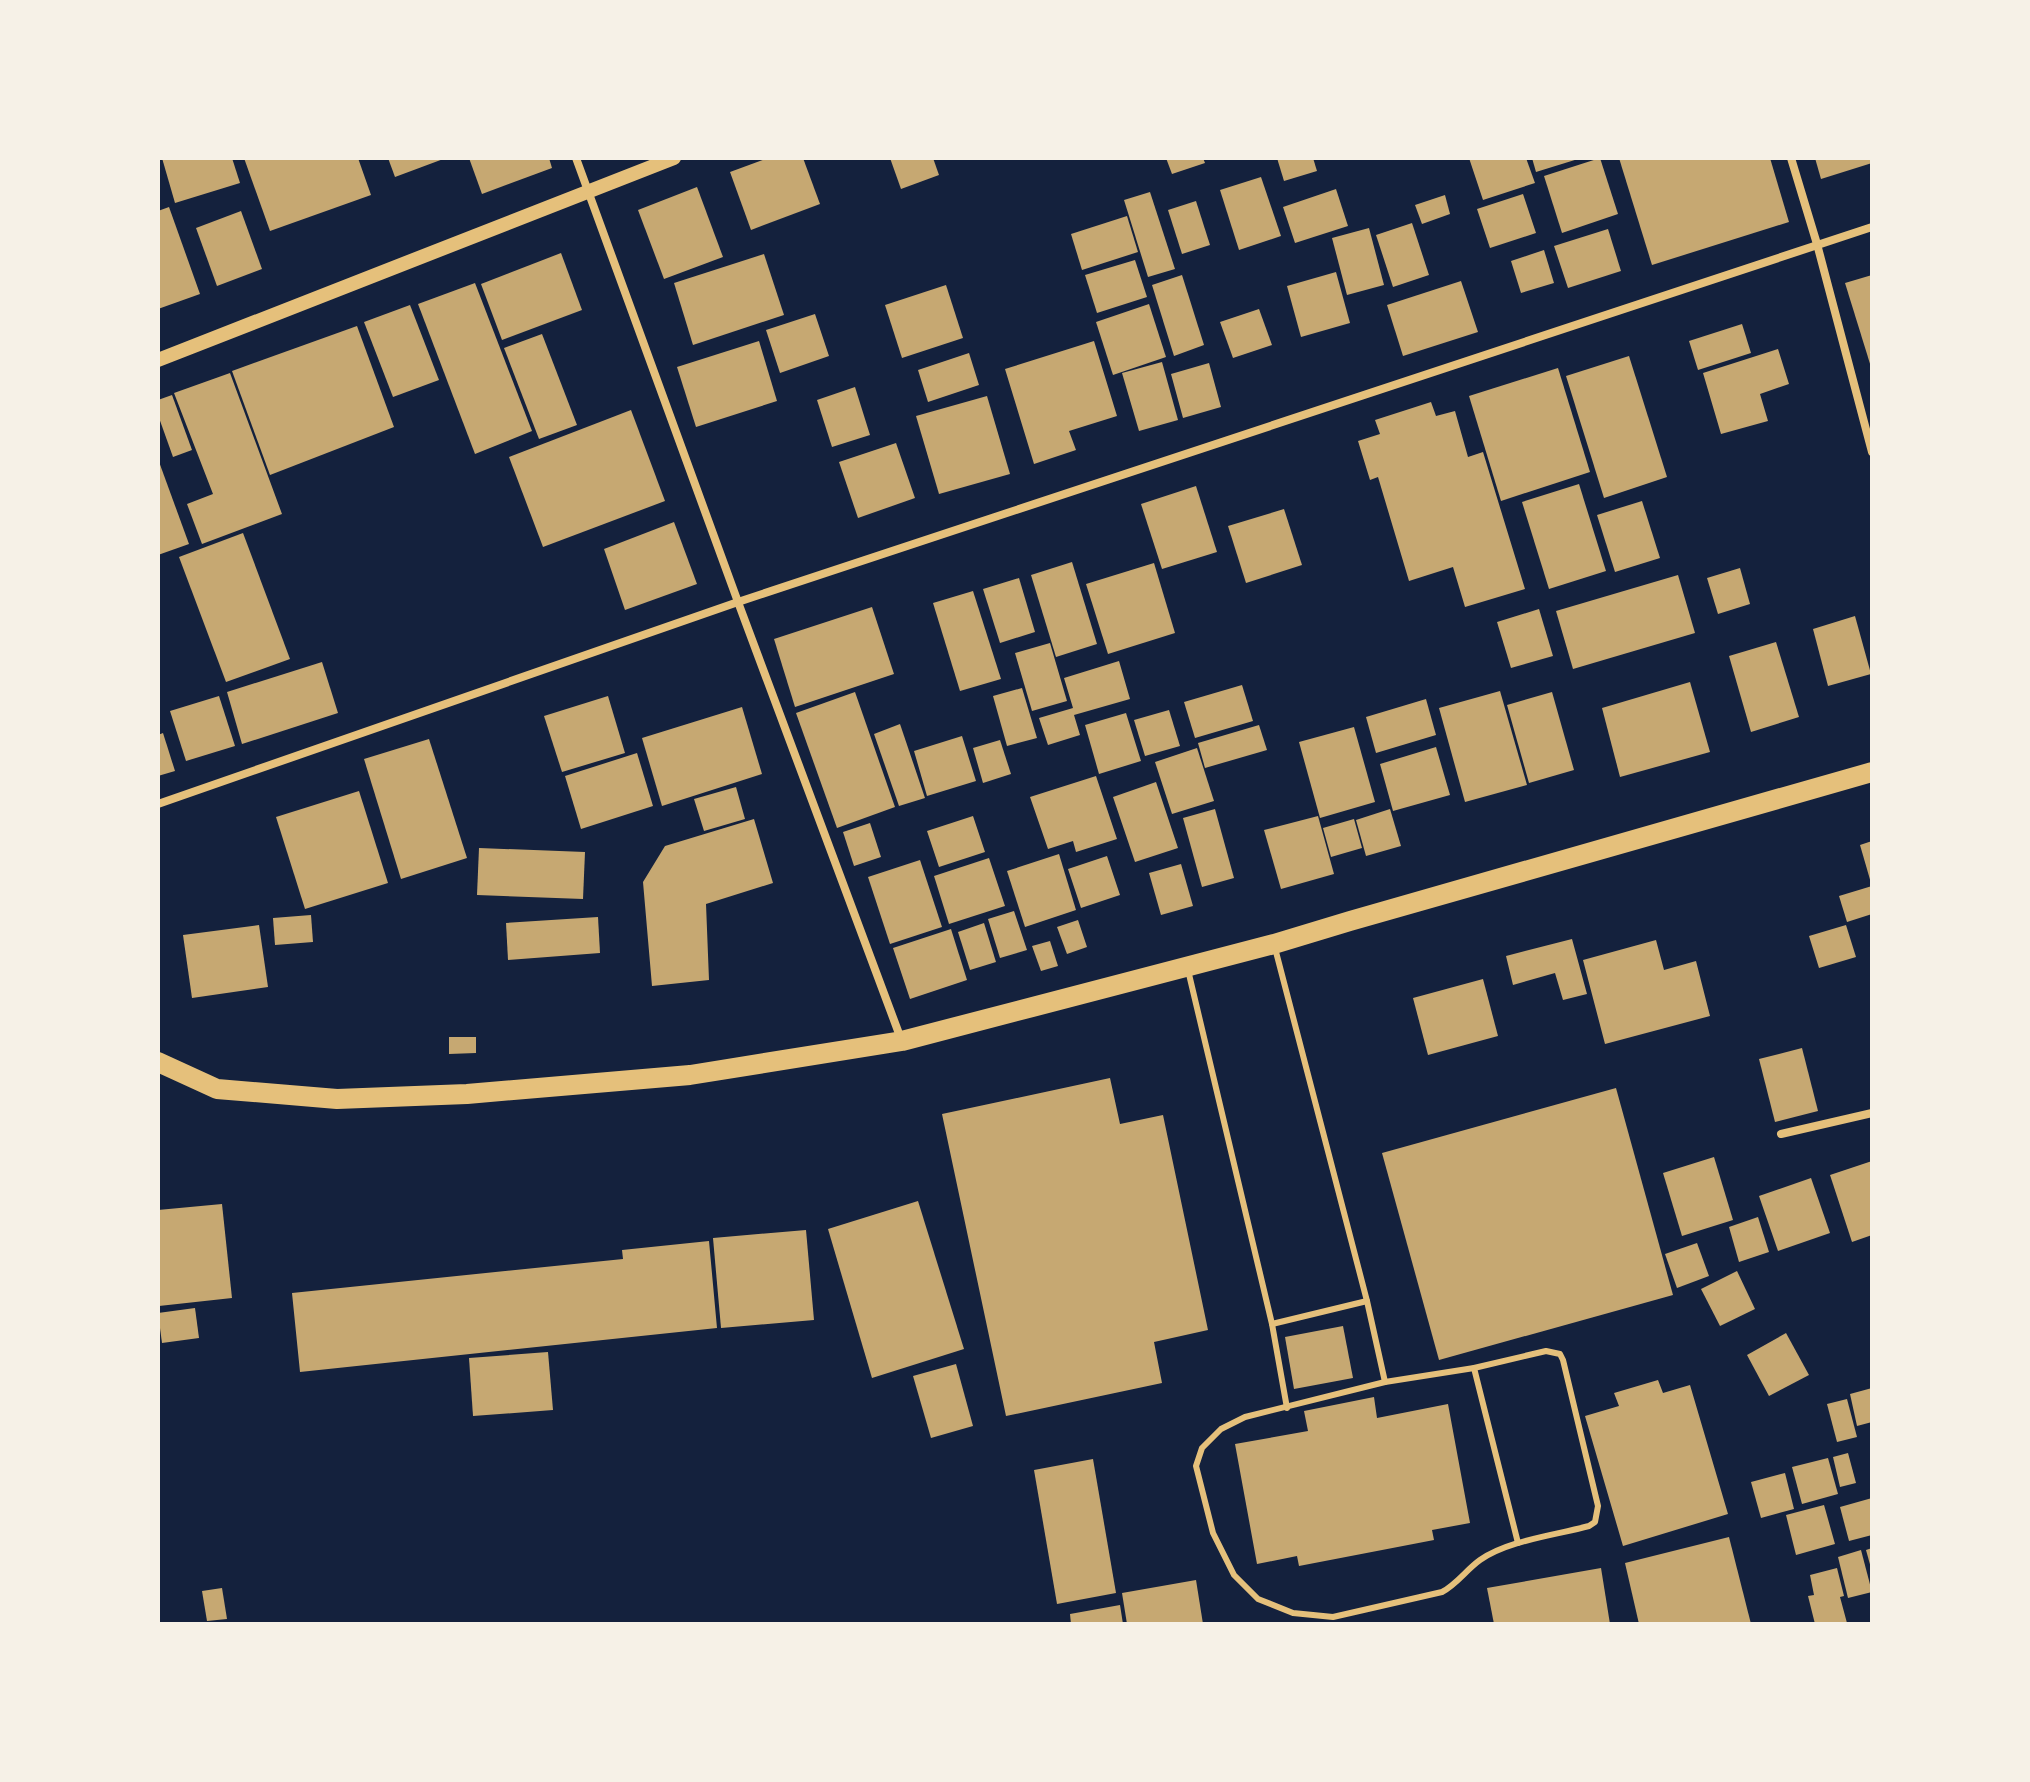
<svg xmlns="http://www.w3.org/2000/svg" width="2030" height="1782" font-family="'Nunito Sans',sans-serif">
<rect width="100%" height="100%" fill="#14213d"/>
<g fill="#c6a872">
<polygon points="162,158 232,158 240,183 175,203"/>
<polygon points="244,158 358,158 371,195 270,231"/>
<polygon points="388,158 446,158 395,177"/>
<polygon points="469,158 549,158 552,168 482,194"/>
<polygon points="768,158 803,158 820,204 751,230 730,172"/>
<polygon points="890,158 933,158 939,175 901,189"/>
<polygon points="1166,158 1203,158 1205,163 1172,174"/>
<polygon points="1277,158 1313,158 1317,171 1284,181"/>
<polygon points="1469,158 1526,158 1535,183 1483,200"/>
<polygon points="1532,158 1577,158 1578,159 1536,172"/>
<polygon points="1600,158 1618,214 1562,233 1544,176"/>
<polygon points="1619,158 1770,158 1789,222 1652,265"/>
<polygon points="1815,158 1872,158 1872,163 1821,179"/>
<polygon points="1261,177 1281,236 1239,250 1220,190"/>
<polygon points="697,187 723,257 664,279 638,210"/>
<polygon points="1336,189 1348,226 1295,243 1283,207"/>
<polygon points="1150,192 1175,269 1148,277 1124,200"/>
<polygon points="1523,194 1536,233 1490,248 1477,209"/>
<polygon points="1445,195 1450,214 1422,224 1415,205"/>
<polygon points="1196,201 1210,245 1182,254 1168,210"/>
<polygon points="169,207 200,294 158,309 158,211"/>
<polygon points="241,211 262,269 217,286 196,228"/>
<polygon points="1127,216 1138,252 1082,270 1071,234"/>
<polygon points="1412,223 1429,275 1393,287 1376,235"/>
<polygon points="1369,228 1384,285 1347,295 1332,238"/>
<polygon points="1608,229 1621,271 1568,288 1554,246"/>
<polygon points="1544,250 1554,283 1521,293 1511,261"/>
<polygon points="561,253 582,310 502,340 481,284"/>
<polygon points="764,254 784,315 693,345 674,283"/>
<polygon points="1135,260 1147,297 1097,313 1085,275"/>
<polygon points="1336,272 1350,323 1301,337 1287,286"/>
<polygon points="1182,275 1204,345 1174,356 1152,285"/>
<polygon points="1872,275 1872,367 1871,367 1845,283"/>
<polygon points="1461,281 1478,332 1403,356 1387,305"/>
<polygon points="475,283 532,431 475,454 418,304"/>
<polygon points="946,285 963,338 902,358 885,305"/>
<polygon points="1149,304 1166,357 1113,375 1096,322"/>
<polygon points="410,305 439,380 393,397 364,322"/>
<polygon points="1259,309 1272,345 1233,358 1220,322"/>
<polygon points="815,314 829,356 780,373 766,330"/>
<polygon points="1742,324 1751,353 1698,370 1689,341"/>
<polygon points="357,326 394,427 270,475 232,371"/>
<polygon points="542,334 577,425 539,439 504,348"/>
<polygon points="759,341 777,401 696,427 677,367"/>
<polygon points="1094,341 1117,416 1069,431 1076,450 1034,464 1005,369"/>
<polygon points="1778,349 1789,384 1760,394 1768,421 1721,434 1703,373"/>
<polygon points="969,353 979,385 928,402 918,370"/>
<polygon points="1629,356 1667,477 1604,498 1566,376"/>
<polygon points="1162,362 1178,420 1139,431 1122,373"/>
<polygon points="1209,363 1221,407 1183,418 1171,374"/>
<polygon points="1558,368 1590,472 1501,501 1469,396"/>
<polygon points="230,373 282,514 202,544 187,504 213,494 174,393"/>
<polygon points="855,387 870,435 832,447 817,400"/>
<polygon points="172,395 192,450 173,457 158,415 158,400"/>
<polygon points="987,396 1010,474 939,494 916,416"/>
<polygon points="1431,402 1436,416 1455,411 1468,457 1483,452 1525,589 1465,607 1453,567 1409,581 1378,477 1370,480 1358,441 1380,434 1375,420"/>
<polygon points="631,410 665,501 543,547 509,457"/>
<polygon points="896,443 915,498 858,518 839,462"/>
<polygon points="158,459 189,544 158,555"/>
<polygon points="1579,484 1606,571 1549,589 1522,502"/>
<polygon points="1196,486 1217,552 1162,569 1141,504"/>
<polygon points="1642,501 1660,558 1615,572 1597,515"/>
<polygon points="1284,509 1302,565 1246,583 1228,526"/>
<polygon points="674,522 697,584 625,610 604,549"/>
<polygon points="243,533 290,659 226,682 179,557"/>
<polygon points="1072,562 1097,644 1056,657 1031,575"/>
<polygon points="1154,563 1175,633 1108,654 1086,584"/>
<polygon points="1740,568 1750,604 1718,614 1707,578"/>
<polygon points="1678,575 1695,633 1573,669 1556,611"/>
<polygon points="1019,578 1035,632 1000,643 983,589"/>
<polygon points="973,591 1001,679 960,691 933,603"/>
<polygon points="872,607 894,674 795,707 774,639"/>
<polygon points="1539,609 1553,656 1511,668 1497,622"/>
<polygon points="1855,616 1871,674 1828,686 1813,629"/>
<polygon points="1776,642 1799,717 1751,732 1729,656"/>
<polygon points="1050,643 1067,701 1032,711 1015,653"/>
<polygon points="1119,661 1130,699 1074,715 1080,735 1048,745 1039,718 1073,708 1064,678"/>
<polygon points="322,662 338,713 242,744 227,692"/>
<polygon points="1690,682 1710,752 1620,777 1602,708"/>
<polygon points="1242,685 1253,721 1195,738 1184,702"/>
<polygon points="1022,688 1037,738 1007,746 993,696"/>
<polygon points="1500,691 1527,785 1465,802 1439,708"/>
<polygon points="855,692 895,807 837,828 796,713"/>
<polygon points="1552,692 1574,770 1529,783 1507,705"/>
<polygon points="219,696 235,746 186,761 170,711"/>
<polygon points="608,696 625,753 562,772 544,716"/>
<polygon points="1426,699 1436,735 1376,753 1366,717"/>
<polygon points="742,707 762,774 662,806 642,738"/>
<polygon points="1169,710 1180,746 1145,756 1134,720"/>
<polygon points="1126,713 1141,761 1099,774 1085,725"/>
<polygon points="900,724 925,798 899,806 874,734"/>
<polygon points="1259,725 1267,750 1205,768 1198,743"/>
<polygon points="1354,727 1375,802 1320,818 1299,742"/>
<polygon points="163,733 175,771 158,776 158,735"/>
<polygon points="962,736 976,781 927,796 914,751"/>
<polygon points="429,739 467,858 401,879 364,759"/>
<polygon points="1000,740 1011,774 983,783 973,748"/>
<polygon points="1436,747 1450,795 1393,811 1380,764"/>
<polygon points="1197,748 1214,801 1172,814 1155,762"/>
<polygon points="637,753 653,806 581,829 565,776"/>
<polygon points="1096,776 1117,839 1076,852 1073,841 1048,849 1030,797"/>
<polygon points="1156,782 1178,848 1135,862 1113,797"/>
<polygon points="736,787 745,819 704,831 694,799"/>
<polygon points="359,791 388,883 305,909 276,817"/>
<polygon points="1215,809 1234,878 1202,887 1183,818"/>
<polygon points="1390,809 1401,846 1366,856 1356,820"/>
<polygon points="973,816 985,852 939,867 927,831"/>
<polygon points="1318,816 1334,874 1281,889 1264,830"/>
<polygon points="754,819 773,883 706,904 709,980 652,986 643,882 665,846"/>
<polygon points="1354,819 1362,848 1331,857 1323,828"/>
<polygon points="870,823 881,857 854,866 843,832"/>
<polygon points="1872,841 1872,883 1871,883 1860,845"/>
<polygon points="479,848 585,852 583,899 477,895"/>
<polygon points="1059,854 1076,910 1025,927 1007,871"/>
<polygon points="1107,856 1120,895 1081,908 1068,869"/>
<polygon points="989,858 1005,906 949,924 934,876"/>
<polygon points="920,860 942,927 890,944 868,877"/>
<polygon points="1181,864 1193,906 1161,915 1149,873"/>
<polygon points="1872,886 1872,914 1847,922 1839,896"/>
<polygon points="1014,911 1027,950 1000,958 988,919"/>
<polygon points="311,915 313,942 275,945 273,918"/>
<polygon points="598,917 600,953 508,960 506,923"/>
<polygon points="1078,920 1087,947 1067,954 1057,927"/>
<polygon points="984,923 996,962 970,970 958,932"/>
<polygon points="259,925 268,987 192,998 183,935"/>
<polygon points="1846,925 1856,957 1819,968 1809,936"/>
<polygon points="951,929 967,980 910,999 893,948"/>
<polygon points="1572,939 1587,994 1563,1000 1555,973 1513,985 1506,956"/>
<polygon points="1656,940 1664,970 1696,961 1710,1016 1605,1044 1583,960"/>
<polygon points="1050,941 1058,966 1041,971 1032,946"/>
<polygon points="1483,979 1498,1036 1428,1055 1413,998"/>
<polygon points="449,1037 476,1037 476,1053 449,1054"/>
<polygon points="1802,1048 1818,1111 1775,1122 1759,1059"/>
<polygon points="1110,1078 1120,1124 1163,1115 1208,1330 1154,1342 1162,1383 1006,1416 942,1114"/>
<polygon points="1616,1088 1673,1295 1439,1360 1382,1153"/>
<polygon points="1714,1157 1733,1220 1682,1236 1663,1173"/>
<polygon points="1872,1161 1872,1235 1852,1242 1830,1175"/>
<polygon points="1811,1178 1830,1233 1778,1251 1759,1196"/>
<polygon points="918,1201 964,1349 872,1378 828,1229"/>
<polygon points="222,1204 232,1298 159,1306 158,1210"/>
<polygon points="1758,1217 1769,1252 1739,1262 1729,1227"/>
<polygon points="806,1230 814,1320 721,1328 713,1238"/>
<polygon points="709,1241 717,1328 300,1372 292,1293 623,1259 622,1250"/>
<polygon points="1697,1243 1709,1276 1677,1288 1665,1254"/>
<polygon points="1737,1271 1755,1309 1720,1326 1701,1289"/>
<polygon points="195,1308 199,1338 162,1343 158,1313"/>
<polygon points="1343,1326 1353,1378 1294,1389 1285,1337"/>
<polygon points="1786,1333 1809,1375 1769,1396 1747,1355"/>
<polygon points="548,1352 553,1410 473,1416 469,1358"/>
<polygon points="956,1364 973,1426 931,1438 913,1376"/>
<polygon points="1658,1380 1663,1393 1690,1385 1728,1514 1623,1546 1585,1416 1619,1406 1614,1393"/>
<polygon points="1872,1388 1872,1422 1857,1426 1850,1394"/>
<polygon points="1374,1397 1377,1418 1448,1404 1470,1523 1432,1530 1434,1540 1299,1566 1297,1556 1257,1564 1235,1444 1308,1431 1304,1411"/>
<polygon points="1847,1399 1857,1437 1837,1442 1827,1404"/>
<polygon points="1848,1453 1856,1483 1840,1487 1833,1457"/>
<polygon points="1828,1458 1838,1494 1802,1504 1792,1467"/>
<polygon points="1093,1459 1116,1593 1057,1604 1034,1470"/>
<polygon points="1785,1473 1794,1509 1761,1518 1751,1482"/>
<polygon points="1872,1498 1872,1535 1849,1541 1840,1507"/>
<polygon points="1824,1505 1835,1544 1796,1555 1786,1515"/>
<polygon points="1729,1537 1751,1624 1639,1624 1625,1563"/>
<polygon points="1872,1548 1872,1568 1871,1568 1866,1550"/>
<polygon points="1861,1550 1872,1592 1848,1598 1838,1557"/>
<polygon points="1601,1568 1610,1624 1494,1624 1487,1588"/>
<polygon points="1837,1568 1844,1596 1840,1597 1847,1623 1815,1624 1808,1596 1814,1595 1810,1575"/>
<polygon points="1196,1580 1203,1624 1127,1624 1122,1593"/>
<polygon points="222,1588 227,1619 207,1621 202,1591"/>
<polygon points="1120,1605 1123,1624 1071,1624 1070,1614"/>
</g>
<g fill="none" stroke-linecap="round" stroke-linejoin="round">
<g stroke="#e5c07b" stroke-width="6">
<polyline points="1275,948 1367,1301 1385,1382"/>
<polyline points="1188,970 1272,1324 1287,1408"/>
<polyline points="1272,1324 1367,1301"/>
<path d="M1546 1351 1560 1354 1563 1360 1598 1506 1595 1522 1589 1526C1556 1535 1509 1540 1480 1560 1466 1570 1457 1584 1442 1592L1333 1617 1293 1613 1258 1599 1234 1575 1213 1533 1196 1466 1202 1448 1221 1429 1245 1417 1385 1382 1474 1368Z"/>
<polyline points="1474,1368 1518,1543"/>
</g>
<g stroke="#e5c07b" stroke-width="8">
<polyline points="576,158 738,602 901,1039"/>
<polyline points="1791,158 1817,244 1872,452"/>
<polyline points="158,804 738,602 1872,227"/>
<polyline points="1781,1134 1872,1113"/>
</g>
<polyline stroke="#e5c07b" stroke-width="14" points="158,360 674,158"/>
<polyline stroke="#e5c07b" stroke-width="20" points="158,1062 217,1089 337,1099 467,1094 690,1075 902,1041 1274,944 1350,921 1872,772"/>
</g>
<rect width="2030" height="1782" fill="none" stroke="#f6f1e7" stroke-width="320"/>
</svg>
